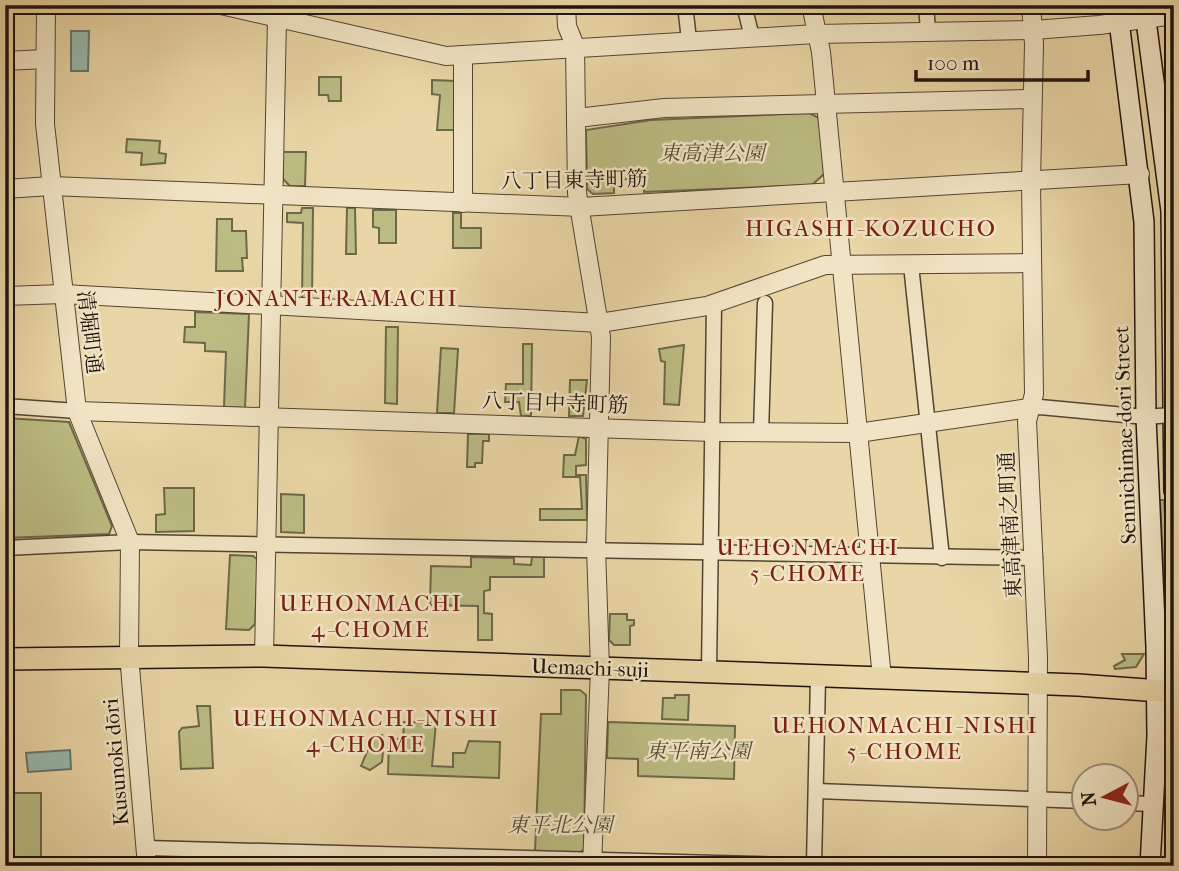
<svg xmlns="http://www.w3.org/2000/svg" width="1179" height="871" font-family="'IM FELL French Canon','Noto Serif JP',serif">
<rect width="100%" height="100%" fill="#e9d5a5"/>
<filter id="stains"><feTurbulence type="fractalNoise" baseFrequency=".00286" numOctaves="4"/><feColorMatrix values="0 0 0 0 .2 0 0 0 0 .09 0 0 0 0 .02 0 0 0 .5 -.17"/></filter>
<radialGradient id="worn" r=".72"><stop offset=".6" stop-color="#630" stop-opacity="0"/><stop offset="1" stop-color="#630" stop-opacity=".3"/></radialGradient>
<g fill="#bbbc83" stroke="#6d6848" stroke-width="2">
<polygon points="319,77 341,77 341,101 329,101 328,95 319,95"/>
<polygon points="432,80 457,81 455,130 437,130 440,95 432,94"/>
<polygon points="809,113 819,118 825,173 812,185 644,192 643,178 614,180 614,193 593,194 587,189 586,130 651,120"/>
<polygon points="127,139 160,141 159,153 166,154 165,163 141,165 142,153 126,152"/>
<polygon points="283,152 306,152 305,186 290,186 283,179"/>
<polygon points="302,208 313,208 312,301 302,300 303,223 287,222 287,213 301,213"/>
<polygon points="347,208 355,208 356,254 346,254"/>
<polygon points="373,210 396,210 396,243 379,243 379,228 373,227"/>
<polygon points="453,213 461,213 461,228 481,228 481,248 453,248"/>
<polygon points="217,219 232,219 232,231 246,231 247,258 242,258 243,271 216,271"/>
<polygon points="195,312 249,314 245,408 224,407 226,352 205,351 205,343 184,342 185,327 195,327"/>
<polygon points="386,327 398,327 397,404 385,403"/>
<polygon points="523,344 532,344 531,416 521,416 519,402 505,402 506,384 523,384"/>
<polygon points="684,345 679,405 664,404 665,362 661,361 659,349"/>
<polygon points="441,348 458,349 454,413 437,413"/>
<polygon points="570,380 587,380 583,416 569,416"/>
<polygon points="5,418 69,422 112,526 109,534 5,538"/>
<polygon points="468,434 489,434 489,441 483,441 482,463 475,463 475,467 467,467"/>
<polygon points="579,436 586,439 586,465 576,466 576,475 586,475 587,520 540,520 540,509 582,509 580,477 563,477 564,455 575,455"/>
<polygon points="164,488 194,488 194,531 156,532 156,515 165,514"/>
<polygon points="281,494 304,495 304,533 281,532"/>
<polygon points="1160,500 1164,500 1172,639 1167,639"/>
<polygon points="230,555 253,556 258,560 255,624 249,630 226,629"/>
<polygon points="471,557 514,558 514,564 531,565 532,557 544,557 544,577 490,577 490,590 484,591 484,613 492,614 492,640 478,640 478,606 430,605 431,566 471,567"/>
<polygon points="610,614 627,614 627,620 634,620 634,625 630,626 630,645 614,645 609,640"/>
<polygon points="1122,654 1144,654 1136,667 1115,669 1114,666 1125,660"/>
<polygon points="561,690 580,690 586,695 584,849 581,852 535,852 541,714 561,714"/>
<polygon points="675,695 689,695 688,720 662,719 663,698 675,698"/>
<polygon points="197,706 210,706 213,768 181,769 179,732 182,728 199,726"/>
<polygon points="404,722 436,723 432,766 453,767 453,753 465,753 469,741 500,742 499,778 388,774 389,739 403,739"/>
<polygon points="608,722 735,726 734,779 638,776 638,759 607,758"/>
<polygon points="382,735 384,741 382,762 370,770 361,766 373,738"/>
<polygon points="1170,741 1174,741 1171,866 1166,866"/>
<rect x="5" y="793" width="36" height="65"/>
</g>
<g fill="#98b8ad" stroke="#68766d" stroke-width="2">
<polygon points="71,31 89,31 88,71 71,71"/>
<polygon points="70,750 71,769 28,772 26,753"/>
</g>
<g fill="none" stroke-linecap="round" stroke-linejoin="round">
<defs>
<g id="minor">
<polyline points="685,5 689,40"/>
<polyline points="744,5 752,37"/>
<polyline points="926,5 928,30"/>
<polyline points="911,265 942,558"/>
<polyline points="5,406 77,411"/>
<polyline points="1029,408 1040,407 1146,417 1171,415"/>
<polyline points="761,433 765,303"/>
<polyline points="5,548 130,542 1035,558"/>
<polyline points="709,672 714,304"/>
<polyline points="817,791 1084,801"/>
<polyline points="1126,803 1153,804"/>
<polyline points="146,848 833,866"/>
<polyline points="814,866 818,677"/>
</g>
<g id="tertiary">
<polyline points="46,5 45,124 77,411 130,542 129,655 147,866"/>
<polyline points="221,5 446,56 816,34 1034,30 1099,25 1174,15"/>
<polyline points="566,5 567,26 575,46 577,193 601,337 596,548 600,669 592,866"/>
<polyline points="811,5 821,52 882,678"/>
<polyline points="1031,5 1034,44 1031,182 1034,394 1027,421 1038,657 1037,866"/>
<polyline points="5,61 45,59"/>
<polyline points="577,118 664,108 1031,99"/>
<polyline points="5,189 51,186 581,207 1140,174"/>
<polyline points="463,203 463,55"/>
<polyline points="5,296 63,294 600,323 707,306 825,265 1032,263"/>
<polyline points="77,411 713,432 858,433 1029,408"/>
<polyline points="264,656 277,19"/>
</g>
<g id="secondary">
<polyline points="1117,5 1144,222 1146,417 1156,647 1157,736 1150,866"/>
<polyline points="1144,5 1171,211 1174,491"/>
</g>
<polyline id="primary" points="5,659 264,656 1078,685 1174,692"/>
</defs>
<use href="#minor" stroke="#524433" stroke-width="17"/>
<use href="#tertiary" stroke="#524433" stroke-width="20"/>
<use href="#secondary" stroke="#1f130d" stroke-width="22"/>
<use href="#primary" stroke="#1f130d" stroke-width="24"/>
<use href="#minor" stroke="#f1e4c4" stroke-width="14"/>
<use href="#tertiary" stroke="#f1e4c4" stroke-width="18"/>
<use href="#secondary" stroke="#f1e4c4" stroke-width="19"/>
<use href="#primary" stroke="#e9d5a5" stroke-width="21"/>
</g>
<g text-anchor="middle" stroke-width="5" stroke-linejoin="round" paint-order="stroke">
<g font-size="21" font-style="italic" fill="#564e36" stroke="#f1e4c4">
<text x="712" y="160">東高津公園</text>
<text x="698" y="758">東平南公園</text>
<text x="560" y="832">東平北公園</text>
</g>
<g font-size="21" fill="#1f130d" stroke="#f1e4c4">
<text transform="translate(574 180) rotate(-1)" y="7">八丁目東寺町筋</text>
<text transform="translate(90 332) rotate(83)" y="7">清堀町通</text>
<text transform="translate(555 403) rotate(2)" y="7">八丁目中寺町筋</text>
<text transform="translate(1125 435) rotate(-92)" y="7">Sennichimae-dori Street</text>
<text transform="translate(1010 525) rotate(-93)" y="7">東高津南之町通</text>
<text transform="translate(590 668) rotate(2)" y="7">Uemachi-suji</text>
<text transform="translate(116 762) rotate(-95)" y="7">Kusunoki dōri</text>
</g>
<g font-size="23" letter-spacing="2" fill="#7a1f14" stroke="#f1e4c4">
<text x="871" y="236">HIGASHI-KOZUCHO</text>
<text x="337" y="306">JONANTERAMACHI</text>
<text x="808" y="555">UEHONMACHI<tspan x="808" dy="26">5-CHOME</tspan></text>
<text x="371" y="611">UEHONMACHI<tspan x="371" dy="26">4-CHOME</tspan></text>
<text x="366" y="726">UEHONMACHI-NISHI<tspan x="366" dy="26">4-CHOME</tspan></text>
<text x="905" y="733">UEHONMACHI-NISHI<tspan x="905" dy="26">5-CHOME</tspan></text>
</g>
</g>
<rect width="1179" height="871" fill="none" stroke="#e9d5a5" stroke-width="28"/>
<rect x="7" y="7" width="1165" height="857" fill="none" stroke="#1f130d" stroke-width="3.5"/>
<rect x="14" y="14" width="1151" height="843" fill="none" stroke="#1f130d" stroke-width="2"/>
<g transform="translate(1105 797) rotate(263)"><circle r="33" fill="#f1e4c4" stroke="#9d907b" stroke-width="2"/>
<path d="M0-5L12 26L0 18L-12 26Z" fill="#8f2418"/>
<text y="-10" font-size="19" font-weight="bold" text-anchor="middle" fill="#1f130d">N</text>
</g>
<path d="M916 70v10h172v-10" fill="none" stroke="#1f130d" stroke-width="3.5"/>
<text x="927" y="70" font-size="21" fill="#1f130d" stroke="#f1e4c4" stroke-width="5" paint-order="stroke">100 m</text>
<rect width="100%" height="100%" filter="url(#stains)"/>
<rect width="100%" height="100%" fill="url(#worn)"/>
</svg>
